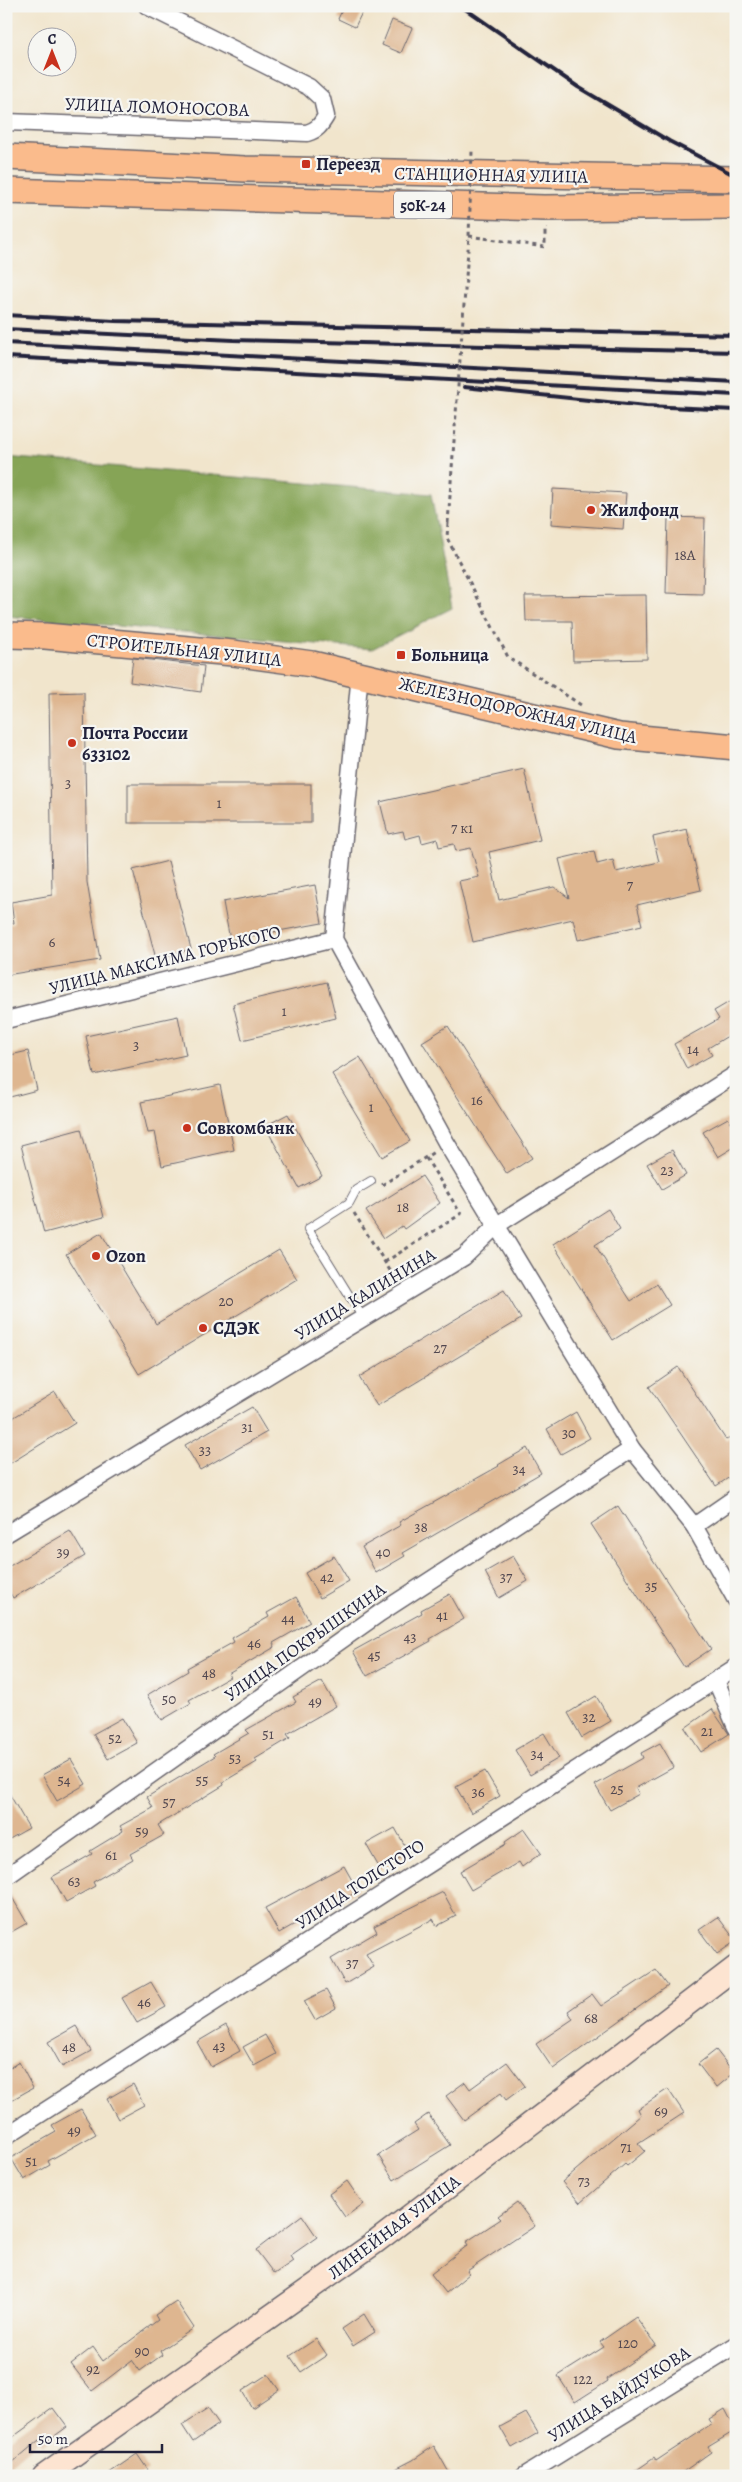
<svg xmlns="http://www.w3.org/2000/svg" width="742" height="2482" font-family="Alegreya,serif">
<rect width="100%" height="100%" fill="#f6f6f2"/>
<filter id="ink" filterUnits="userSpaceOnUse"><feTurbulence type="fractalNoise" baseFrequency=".02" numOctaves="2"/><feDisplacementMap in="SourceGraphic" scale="10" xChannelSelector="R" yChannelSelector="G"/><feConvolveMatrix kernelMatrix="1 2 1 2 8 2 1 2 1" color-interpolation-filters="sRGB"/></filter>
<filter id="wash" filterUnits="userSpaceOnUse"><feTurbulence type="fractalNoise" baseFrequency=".0096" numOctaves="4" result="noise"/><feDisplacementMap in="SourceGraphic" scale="20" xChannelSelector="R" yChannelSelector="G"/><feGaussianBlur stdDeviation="1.12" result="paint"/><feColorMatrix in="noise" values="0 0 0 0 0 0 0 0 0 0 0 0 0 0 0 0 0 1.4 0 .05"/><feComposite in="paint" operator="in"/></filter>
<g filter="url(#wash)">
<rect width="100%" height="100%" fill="#f1e5cc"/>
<polygon fill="#86a456" stroke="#546348" points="6,457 431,494 452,608 372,649 6,616"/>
<g id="blocks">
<g fill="#deb690">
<polygon points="344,6 365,6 355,27 338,19"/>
<polygon points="392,20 412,28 401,53 382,45"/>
<polygon points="553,489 626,493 623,529 551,524"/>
<polygon points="668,517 705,518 703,594 666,593"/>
<polygon points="646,595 647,659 573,661 572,621 526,621 525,596"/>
<polygon points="133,658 204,666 201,692 130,682"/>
<polygon points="84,692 87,882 100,960 6,975 6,924 14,923 11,902 52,895 49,693"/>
<polygon points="524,769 540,840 489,852 499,900 554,887 569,898 559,859 594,851 597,864 613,860 616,872 659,862 653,837 687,829 701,890 637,905 642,925 578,940 573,919 473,942 459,881 479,877 471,848 456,851 454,844 439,847 437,839 422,843 420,835 405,839 403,831 388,834 380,802"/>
<rect x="128" y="784" width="183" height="39"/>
<polygon points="168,861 191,949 156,959 133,870"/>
<polygon points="315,885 322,923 230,940 223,902"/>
<polygon points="327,982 336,1018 242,1040 233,1004"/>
<polygon points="736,998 736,1031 708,1048 712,1055 687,1069 674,1044 719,1019 714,1011"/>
<polygon points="178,1016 186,1055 94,1075 86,1036"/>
<polygon points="448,1026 532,1158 507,1174 422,1042"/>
<polygon points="28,1051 37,1090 6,1098 6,1056"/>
<polygon points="360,1057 410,1141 382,1157 332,1074"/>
<polygon points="220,1085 234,1150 162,1166 155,1132 148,1133 141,1102"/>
<polygon points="288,1114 322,1176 299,1188 265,1126"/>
<polygon points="728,1118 736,1131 736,1146 718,1157 703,1132"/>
<polygon points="81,1129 104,1217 44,1233 21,1145"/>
<polygon points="672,1150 686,1175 662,1189 647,1164"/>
<polygon points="422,1176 440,1203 404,1229 402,1226 384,1238 366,1211"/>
<polygon points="608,1209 620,1229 595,1245 631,1301 657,1284 670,1305 613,1340 553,1244"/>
<polygon points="101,1233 156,1324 279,1250 297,1279 139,1374 66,1254"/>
<polygon points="504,1290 521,1319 377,1406 359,1377"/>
<polygon points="678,1367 726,1440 736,1433 736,1473 716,1486 649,1387"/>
<polygon points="55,1392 75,1423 6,1466 6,1422"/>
<polygon points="252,1407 267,1432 200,1470 185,1445"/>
<polygon points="576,1412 590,1438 561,1454 547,1429"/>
<polygon points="527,1448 541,1473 403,1553 405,1556 376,1573 362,1547 401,1525 399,1522 499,1466 498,1465"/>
<polygon points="618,1506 711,1649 684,1667 591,1524"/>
<polygon points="70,1531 85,1556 13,1598 6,1586 6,1568"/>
<polygon points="334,1556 349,1581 320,1598 305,1573"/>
<polygon points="513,1556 528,1581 499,1598 485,1572"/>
<polygon points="450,1594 464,1619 430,1639 431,1641 367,1676 353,1651 422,1613 421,1610"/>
<polygon points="296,1597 310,1622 273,1643 275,1647 228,1674 230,1677 189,1700 191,1703 162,1720 147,1695 188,1671 187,1668 234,1642 232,1638 269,1617 267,1613"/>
<polygon points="322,1681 336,1706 287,1734 290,1738 255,1759 257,1762 223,1782 224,1785 158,1825 164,1835 130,1854 133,1859 93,1882 95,1886 66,1902 52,1877 92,1854 90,1851 123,1831 120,1826 153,1808 147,1797 215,1756 213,1754 249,1733 246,1730 296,1702 293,1697"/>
<polygon points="596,1696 611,1721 582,1738 568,1713"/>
<polygon points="712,1709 729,1734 701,1752 685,1728"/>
<polygon points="122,1718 137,1743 108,1759 93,1734"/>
<polygon points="544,1733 559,1758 530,1775 515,1750"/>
<polygon points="660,1743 674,1767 636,1788 639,1794 610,1810 595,1785 643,1758 641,1753"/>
<polygon points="71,1759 86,1784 57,1801 42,1775"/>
<polygon points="485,1771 500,1796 471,1813 456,1787"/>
<polygon points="6,1788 29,1828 6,1841"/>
<polygon points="395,1828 409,1853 380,1869 366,1844"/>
<polygon points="524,1829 541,1853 522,1867 519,1862 471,1890 460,1871 506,1844 505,1842"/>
<polygon points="344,1866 358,1891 330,1907 328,1905 279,1933 265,1908"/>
<polygon points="6,1887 27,1923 6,1935"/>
<polygon points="443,1892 456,1916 437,1926 433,1919 366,1954 374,1967 345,1984 331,1959 377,1932 374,1926"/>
<polygon points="718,1917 736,1941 717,1954 699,1930"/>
<polygon points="656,1970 668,1986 553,2069 536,2044 573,2019 568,2011 592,1994 601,2006"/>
<polygon points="151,1982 166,2007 137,2023 122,1998"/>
<polygon points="326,1990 336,2008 315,2020 304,2001"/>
<polygon points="226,2025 240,2051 211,2067 197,2042"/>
<polygon points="76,2026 91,2051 62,2067 48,2042"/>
<polygon points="265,2035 276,2054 254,2066 243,2047"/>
<polygon points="716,2050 734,2073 716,2088 698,2064"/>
<polygon points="19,2062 33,2088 6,2103 6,2070"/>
<polygon points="507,2062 525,2086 506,2100 501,2093 464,2120 446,2096 465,2082 470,2089"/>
<polygon points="133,2084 144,2105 118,2119 107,2099"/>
<polygon points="668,2089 684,2113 638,2143 645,2151 627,2166 625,2164 580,2203 562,2182 641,2115 638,2109"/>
<polygon points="81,2109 96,2134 48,2161 50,2165 24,2180 11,2158 56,2132 52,2125"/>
<polygon points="428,2114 450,2145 394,2180 378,2155 418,2130 414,2124"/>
<polygon points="347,2181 363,2204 345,2217 329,2194"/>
<polygon points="517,2202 535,2226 467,2271 469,2274 446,2293 431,2274 468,2245 466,2242 501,2219 498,2216"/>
<polygon points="302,2215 317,2237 290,2256 293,2261 274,2274 256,2250"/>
<polygon points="176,2301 194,2328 160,2351 162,2355 140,2371 132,2360 92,2391 71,2364 93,2347 103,2361 158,2320 155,2315"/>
<polygon points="364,2314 375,2332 353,2346 342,2329"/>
<polygon points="636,2317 656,2345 607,2379 608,2381 575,2402 558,2376 604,2347 600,2342"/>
<polygon points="316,2339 327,2355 301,2372 290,2356"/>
<polygon points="268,2374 279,2390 252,2408 242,2391"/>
<polygon points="53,2408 67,2427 42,2445 39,2440 6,2468 6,2442"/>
<polygon points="208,2408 219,2424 193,2442 182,2425"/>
<polygon points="725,2409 736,2430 708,2447 711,2452 677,2476 628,2476 654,2458 656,2461 712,2424 709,2419"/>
<polygon points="526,2413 538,2433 512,2448 500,2427"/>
<polygon points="434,2446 451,2476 382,2476 413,2460"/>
<polygon points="137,2454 148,2470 140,2476 105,2476"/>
</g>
</g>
</g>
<g filter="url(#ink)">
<use href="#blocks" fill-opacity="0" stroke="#6a666e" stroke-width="1"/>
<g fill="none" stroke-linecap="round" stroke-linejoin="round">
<defs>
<polyline id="lane" points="363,1318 308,1229 349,1203 356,1190 371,1181"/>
<g id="street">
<path d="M6 122 307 133C317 130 320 126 326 116L322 99 309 87 147 6"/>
<polyline points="360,674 334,939 447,1144 632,1449 694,1526 736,1600"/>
<polyline points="6,1020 334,939"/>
<polyline points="694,1526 736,1497"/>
<polyline points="6,1534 464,1257 497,1225 736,1074"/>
<polyline points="716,1681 736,1727"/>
<polyline points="6,1877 380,1613 632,1449"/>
<polyline points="6,2136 736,1667"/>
<polyline points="524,2476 736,2345"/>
</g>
<polyline id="secondary" points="44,2476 373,2244 736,1967"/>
<g id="primary">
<polyline points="6,157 245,169 736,179"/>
<polyline points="6,191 544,208 736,206"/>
<polyline points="6,635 45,636 233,653 312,664 619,736 736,747"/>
</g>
</defs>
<use href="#lane" stroke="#6a666e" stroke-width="10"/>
<use href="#street" stroke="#6a666e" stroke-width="19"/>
<use href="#secondary" stroke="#6a666e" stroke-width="25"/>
<use href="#primary" stroke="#6a666e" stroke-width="28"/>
<g stroke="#6a666e" stroke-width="3" stroke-dasharray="4 4" stroke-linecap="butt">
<polyline points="469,236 545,247 545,227"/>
<polyline points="448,523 447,538 508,657 581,705"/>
<polyline points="382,1185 434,1152"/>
<polyline points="354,1213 396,1280"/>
<polyline points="385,1262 461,1214 426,1158"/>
</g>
<use href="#lane" stroke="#fff" stroke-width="8"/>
<use href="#street" stroke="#fff" stroke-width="16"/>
<use href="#secondary" stroke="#fde4d1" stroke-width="22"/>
<use href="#primary" stroke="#fabb8c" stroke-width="25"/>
<g stroke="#22223b" stroke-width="4">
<polyline points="461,6 578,87 669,141 736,176"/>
<polyline points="6,315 115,321 736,335"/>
<polyline points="6,329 233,340 736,352"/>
<polyline points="6,343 736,382"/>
<polyline points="6,357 736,395"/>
<polyline points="464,387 646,406 736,410"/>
</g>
<polyline stroke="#6a666e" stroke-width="3" stroke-dasharray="4 4" stroke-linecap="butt" points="448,523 469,236 472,151"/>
</g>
</g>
<g fill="#c8321e" stroke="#f6f6f2" stroke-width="2">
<rect x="301" y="159" width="10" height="10" rx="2.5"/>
<circle cx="591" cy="510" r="5"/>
<rect x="396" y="650" width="10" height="10" rx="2.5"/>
<circle cx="72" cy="743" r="5"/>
<circle cx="187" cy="1128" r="5"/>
<circle cx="96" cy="1256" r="5"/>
<circle cx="203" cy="1328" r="5"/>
</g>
<g text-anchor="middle" stroke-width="4.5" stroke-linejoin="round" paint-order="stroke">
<g font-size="15" fill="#514750">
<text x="685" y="560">18А</text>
<text x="68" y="788">3</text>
<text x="219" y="808">1</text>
<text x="462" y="833">7 к1</text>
<text x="630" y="890">7</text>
<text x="52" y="947">6</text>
<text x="284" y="1016">1</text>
<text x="136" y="1050">3</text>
<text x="693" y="1054">14</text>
<text x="477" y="1105">16</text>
<text x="371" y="1112">1</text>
<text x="667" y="1175">23</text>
<text x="403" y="1212">18</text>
<text x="226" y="1306">20</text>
<text x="440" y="1353">27</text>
<text x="247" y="1432">31</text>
<text x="569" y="1438">30</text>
<text x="205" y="1455">33</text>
<text x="519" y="1474">34</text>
<text x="421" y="1532">38</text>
<text x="63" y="1557">39</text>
<text x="383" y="1557">40</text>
<text x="327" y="1582">42</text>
<text x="506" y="1582">37</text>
<text x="651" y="1591">35</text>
<text x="442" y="1620">41</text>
<text x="288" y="1623">44</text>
<text x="410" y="1642">43</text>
<text x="254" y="1648">46</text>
<text x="374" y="1660">45</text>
<text x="209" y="1678">48</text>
<text x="169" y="1704">50</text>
<text x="315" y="1706">49</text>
<text x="589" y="1722">32</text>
<text x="707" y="1736">21</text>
<text x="268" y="1739">51</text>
<text x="115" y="1743">52</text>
<text x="537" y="1759">34</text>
<text x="235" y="1763">53</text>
<text x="64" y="1785">54</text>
<text x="202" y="1785">55</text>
<text x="617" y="1794">25</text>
<text x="478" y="1797">36</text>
<text x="169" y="1807">57</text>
<text x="142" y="1836">59</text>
<text x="111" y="1860">61</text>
<text x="74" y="1886">63</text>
<text x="352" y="1968">37</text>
<text x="144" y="2007">46</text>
<text x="591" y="2023">68</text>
<text x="219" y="2051">43</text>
<text x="69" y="2052">48</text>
<text x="661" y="2116">69</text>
<text x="74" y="2135">49</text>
<text x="626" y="2152">71</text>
<text x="31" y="2166">51</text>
<text x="584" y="2186">73</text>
<text x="628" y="2348">120</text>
<text x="142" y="2356">90</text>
<text x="93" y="2374">92</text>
<text x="583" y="2384">122</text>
</g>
<rect fill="#f6f6f2" stroke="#626272" stroke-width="1" x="394" y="191.5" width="58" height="27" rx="4"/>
<g font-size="16" font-weight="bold" fill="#22223b">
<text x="423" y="211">50К-24</text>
</g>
<g font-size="18" fill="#22223b" stroke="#f6f6f2">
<text transform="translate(157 107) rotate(2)" y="6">УЛИЦА ЛОМОНОСОВА</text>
<text transform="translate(491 175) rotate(1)" y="6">СТАНЦИОННАЯ УЛИЦА</text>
<text transform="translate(184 650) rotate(6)" y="6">СТРОИТЕЛЬНАЯ УЛИЦА</text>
<text transform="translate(518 710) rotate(13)" y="6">ЖЕЛЕЗНОДОРОЖНАЯ УЛИЦА</text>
<text transform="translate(165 960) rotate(-14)" y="6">УЛИЦА МАКСИМА ГОРЬКОГО</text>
<text transform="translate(365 1294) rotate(-31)" y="6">УЛИЦА КАЛИНИНА</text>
<text transform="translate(305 1642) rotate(-35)" y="6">УЛИЦА ПОКРЫШКИНА</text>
<text transform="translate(360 1884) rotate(-33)" y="6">УЛИЦА ТОЛСТОГО</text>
<text transform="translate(394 2227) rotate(-37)" y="6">ЛИНЕЙНАЯ УЛИЦА</text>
<text transform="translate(619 2394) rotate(-32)" y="6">УЛИЦА БАЙДУКОВА</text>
</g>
<g font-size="18" font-weight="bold" fill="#22223b" stroke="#f6f6f2" text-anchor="start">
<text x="316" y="170">Переезд</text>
<text x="601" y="516">Жилфонд</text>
<text x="411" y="661">Больница</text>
<text x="82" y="739">Почта России<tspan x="82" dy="21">633102</tspan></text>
<text x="197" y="1134">Совкомбанк</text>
<text x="106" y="1262">Ozon</text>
<text x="213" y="1334">СДЭК</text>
</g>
</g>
<rect width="742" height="2482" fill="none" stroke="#f6f6f2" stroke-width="25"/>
<g transform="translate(52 52)"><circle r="24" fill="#f6f6f2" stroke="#a1a1a9"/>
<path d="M0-4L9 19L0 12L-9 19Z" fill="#c8321e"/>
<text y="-8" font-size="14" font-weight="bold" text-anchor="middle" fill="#22223b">С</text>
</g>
<path d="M30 2444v8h132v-8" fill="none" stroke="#22223b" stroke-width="2.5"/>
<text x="38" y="2444" font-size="15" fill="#22223b" stroke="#f6f6f2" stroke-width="4" paint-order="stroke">50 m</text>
</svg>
